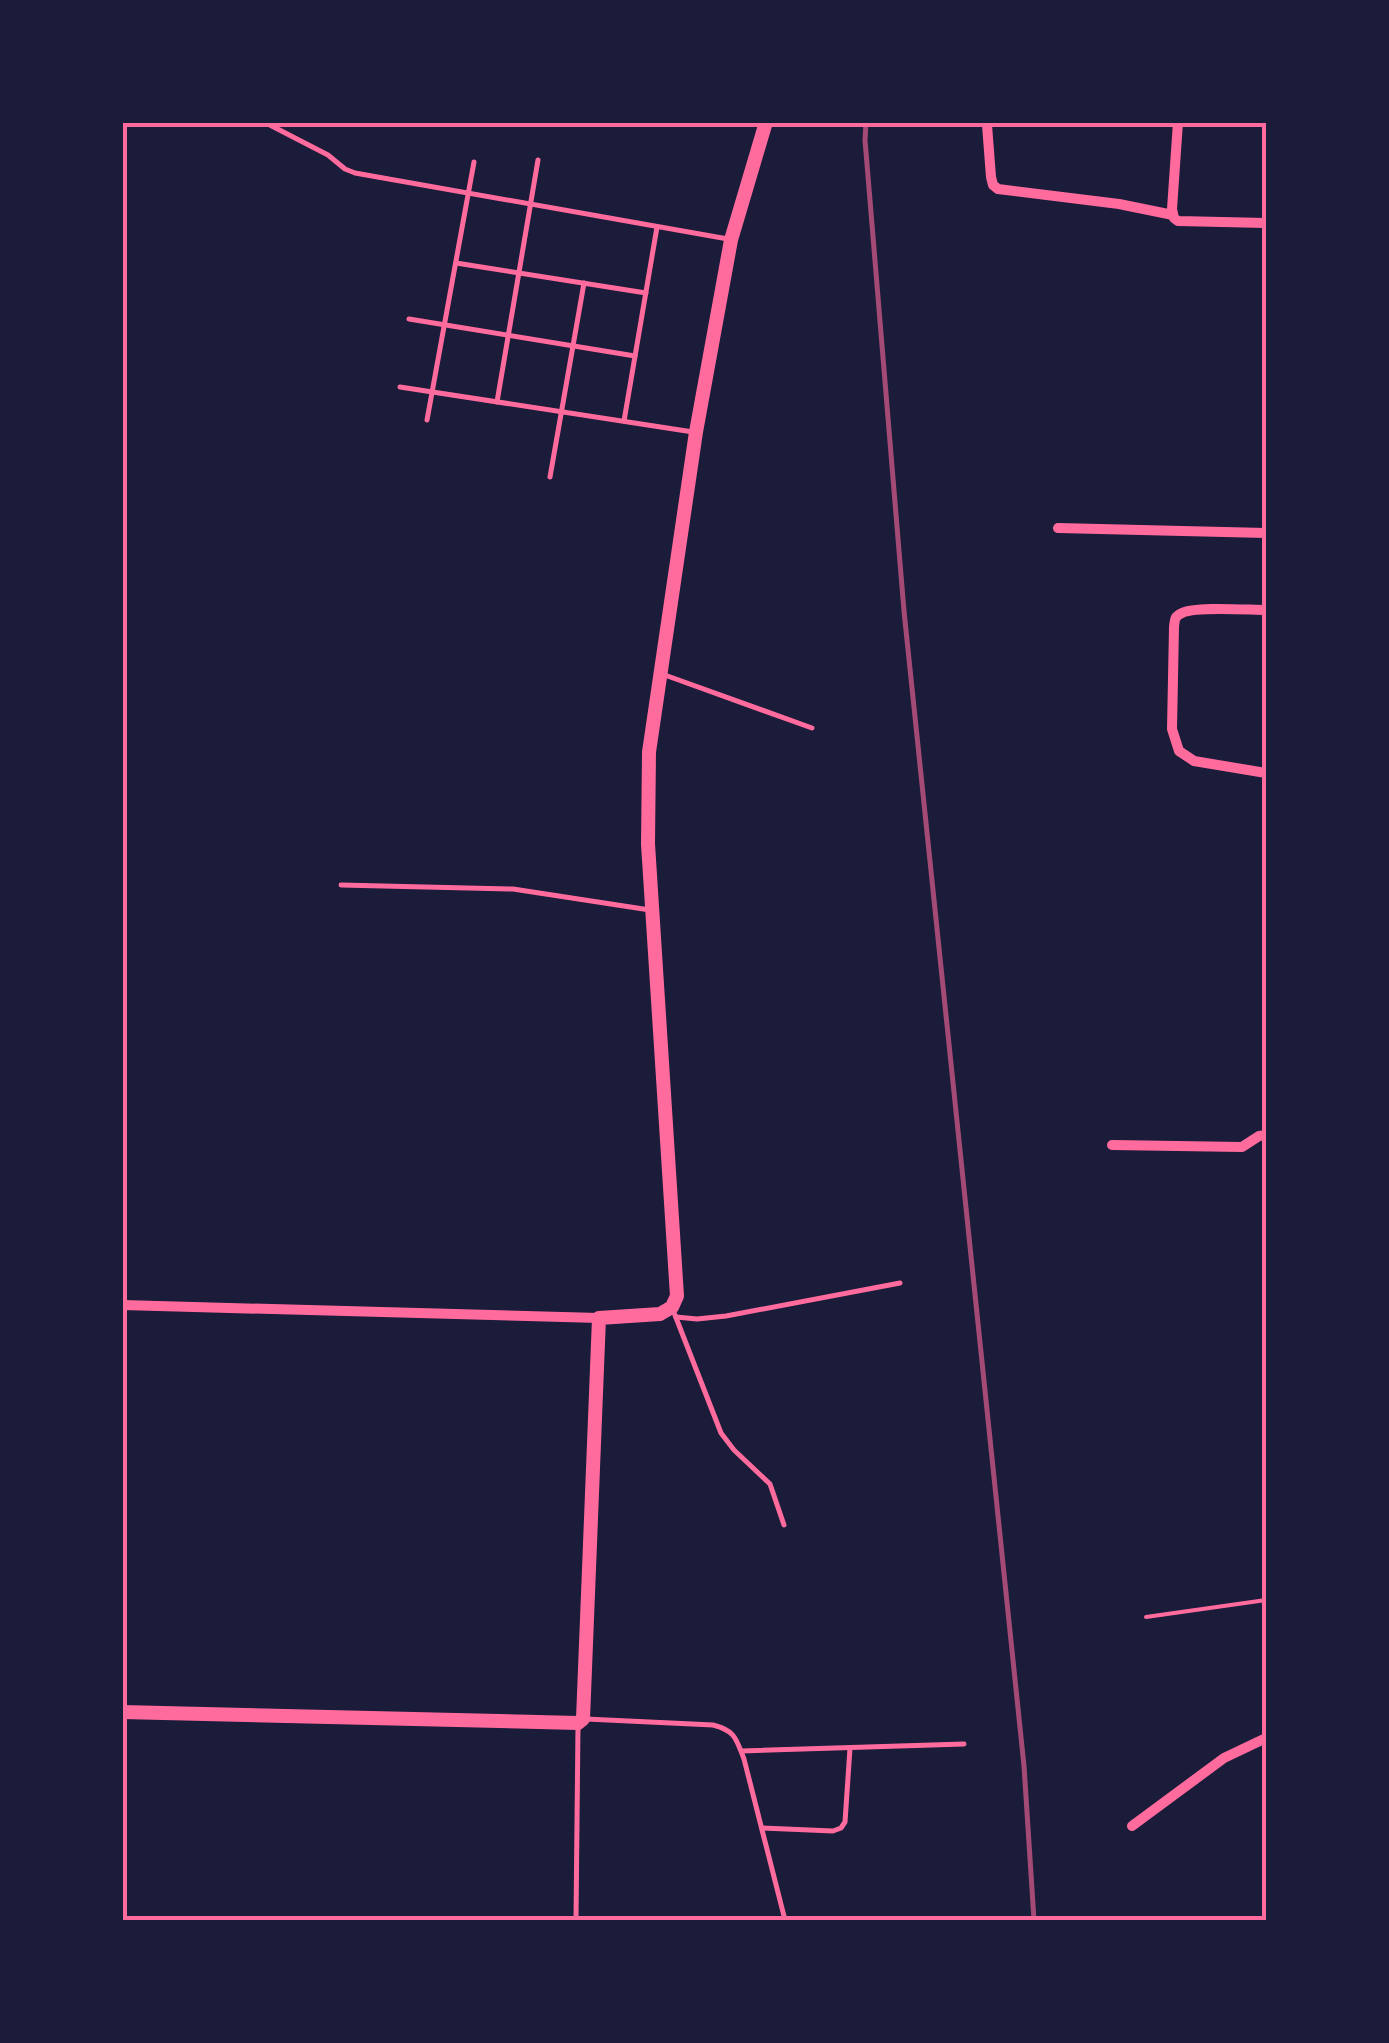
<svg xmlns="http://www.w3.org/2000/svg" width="1389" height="2043" font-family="Inter,sans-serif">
<rect width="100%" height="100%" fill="#1b1b3a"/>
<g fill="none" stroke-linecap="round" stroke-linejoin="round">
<polyline stroke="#ff6b9d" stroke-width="4" points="1146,1617 1266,1600"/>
<g stroke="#ff6b9d" stroke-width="5">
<polyline points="264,122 328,155 345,169 355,173 728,239"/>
<polyline points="456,263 646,293"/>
<polyline points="409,319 635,356"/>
<polyline points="400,387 693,432"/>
<polyline points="497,402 538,160"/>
<polyline points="427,420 474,162"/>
<polyline points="624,421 657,227"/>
<polyline points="550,477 584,283"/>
<polyline points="662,674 812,728"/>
<polyline points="341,885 513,889 650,910"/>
<polyline points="673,1310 721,1433 734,1450 770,1484 784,1525"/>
<polyline points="676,1317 697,1319 726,1316 900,1283"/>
<path d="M586 1719 713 1725C736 1731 736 1739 744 1759L785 1920"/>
<polyline points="742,1751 964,1744"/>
<polyline points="762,1828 833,1831 841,1828 845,1822 850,1748"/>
<polyline points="576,1920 578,1726"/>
</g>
<g stroke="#ff6b9d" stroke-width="10">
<polyline points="1178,122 1172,209 1174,218 1178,221 1266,223"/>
<polyline points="987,125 991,177 993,185 998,189 1119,204 1173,215"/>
<polyline points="1058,528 1266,533"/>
<path d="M1266 610C1249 610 1195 606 1182 613 1174 617 1175 619 1174 627L1172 729 1179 751 1194 761 1266 773"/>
<polyline points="1112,1145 1242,1147 1259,1136 1266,1135"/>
<polyline points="122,1305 599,1318"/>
<polyline points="1132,1826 1224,1758 1266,1738"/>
</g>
<polyline stroke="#ff6b9d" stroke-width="14" points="122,1712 578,1723 583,1719 599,1318 660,1314 672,1307 677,1296 648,844 649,752 696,432 731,240 766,122"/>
<polyline stroke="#a44b75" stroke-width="5" points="866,122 865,140 904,611 1024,1766 1034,1920"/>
</g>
<rect width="1389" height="2043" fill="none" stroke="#1b1b3a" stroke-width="250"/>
<rect x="125" y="125" width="1139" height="1793" fill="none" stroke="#ff6b9d" stroke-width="4"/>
</svg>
